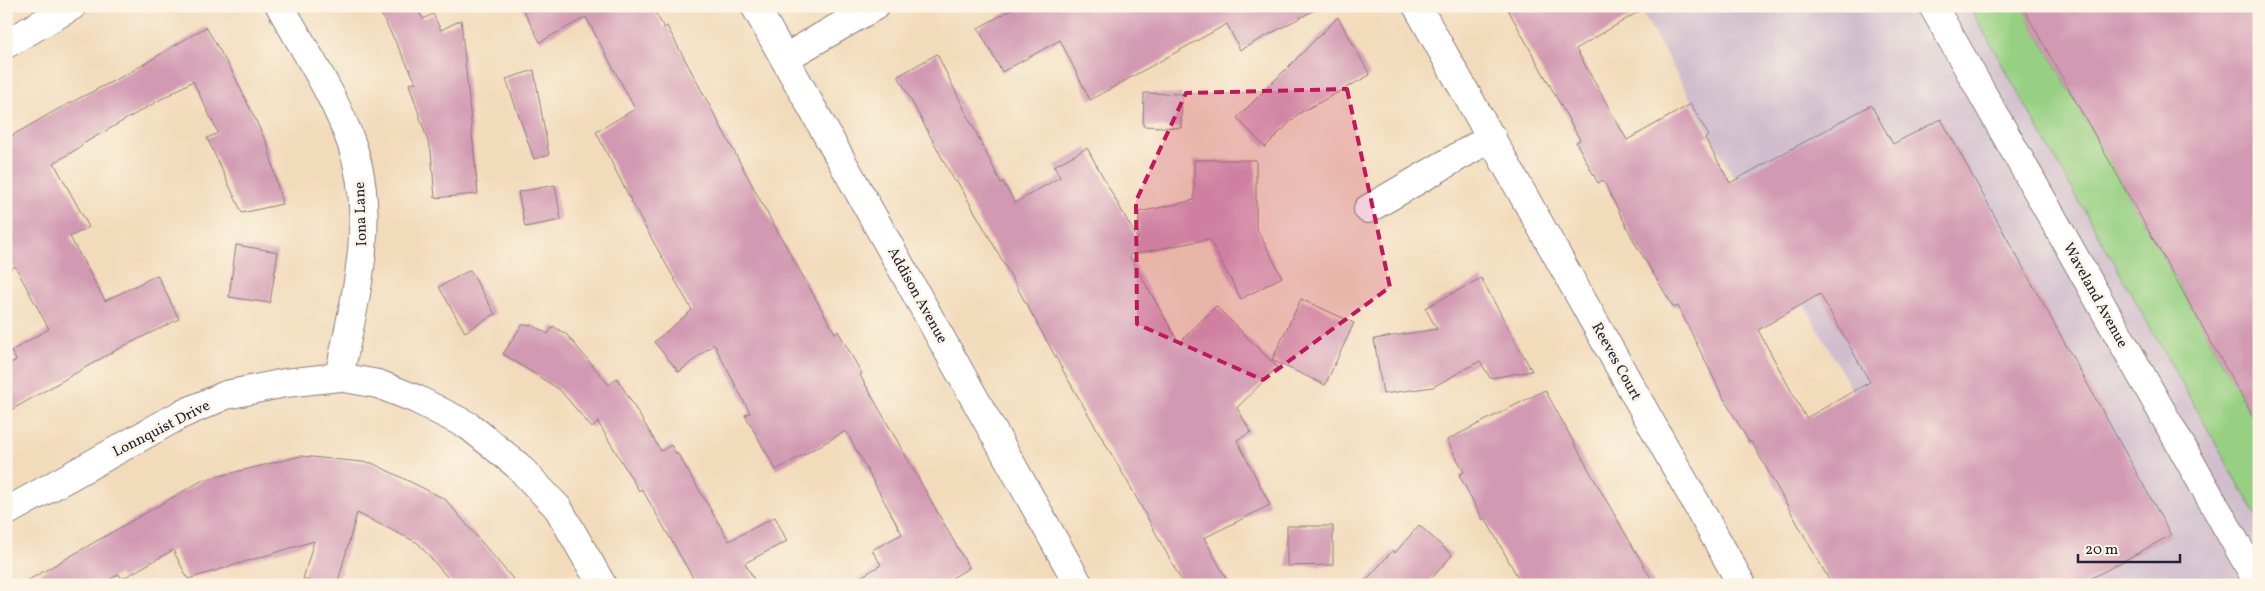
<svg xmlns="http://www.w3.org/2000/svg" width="2265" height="591" font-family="Vollkorn,serif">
<rect width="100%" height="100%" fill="#fcf5e5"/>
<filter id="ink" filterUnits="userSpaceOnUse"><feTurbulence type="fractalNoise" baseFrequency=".02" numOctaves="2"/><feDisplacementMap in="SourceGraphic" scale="10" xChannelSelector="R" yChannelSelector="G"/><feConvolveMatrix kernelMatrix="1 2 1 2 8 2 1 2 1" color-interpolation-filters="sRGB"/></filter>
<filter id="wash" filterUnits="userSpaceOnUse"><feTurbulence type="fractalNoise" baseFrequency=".0096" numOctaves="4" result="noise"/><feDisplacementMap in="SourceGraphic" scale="20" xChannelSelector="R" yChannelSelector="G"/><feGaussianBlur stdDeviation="1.12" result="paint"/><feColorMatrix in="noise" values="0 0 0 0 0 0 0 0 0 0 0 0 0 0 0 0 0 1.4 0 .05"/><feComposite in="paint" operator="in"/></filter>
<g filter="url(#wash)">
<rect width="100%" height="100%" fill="#f2dbbb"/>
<polygon fill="#d0bdcd" points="1639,6 2259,6 2259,585 1960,585"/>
<polygon fill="#97d082" stroke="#5c795e" points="1969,6 2022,6 2259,427 2259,520"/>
<g id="blocks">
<g fill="#d29ab2" fill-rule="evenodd">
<polygon points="377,6 416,6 423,19 433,14 441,30 461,20 478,194 435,198 431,151 409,84 416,82"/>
<polygon points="521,6 652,6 664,28 667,26 766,211 835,333 838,331 862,374 860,375 969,568 940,585 847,585 881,565 872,550 902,534 846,431 776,470 745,415 750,413 714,344 679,372 654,342 692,310 640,218 596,132 635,109 586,17 540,42"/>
<polygon points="1018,6 1322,6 1240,50 1227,24 1090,100 1060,40 1002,72 978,28"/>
<path d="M1506 6H1648L1576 49 1627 140 1691 104 1709 136 1705 138 1730 183 1871 105 1893 144 1941 119 2171 535 2079 585H1832L1751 441 1749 442 1724 399 1678 306 1674 308 1636 245 1603 180 1598 183 1576 142 1580 140ZM1820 294 1870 382 1806 418 1758 330Z"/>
<polygon points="2022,6 2259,6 2259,427"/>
<polygon points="1338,17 1370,75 1298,114 1265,147 1237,118"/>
<polygon points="206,27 234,75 268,146 282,204 242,213 207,138 218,133 193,81 81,145 82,146 54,163 89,227 70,237 105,301 157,275 179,319 116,350 6,413 6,366 16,360 11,351 49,329 15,266 6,271 6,139 60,108 127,74"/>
<polygon points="937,54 1001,183 1003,182 1015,203 1060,177 1054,166 1087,148 1138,240 1140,212 1194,200 1194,160 1256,160 1256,227 1282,277 1241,299 1209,239 1129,255 1179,343 1216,306 1277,367 1237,408 1251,432 1237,440 1270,505 1204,538 1230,585 1184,585 1130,486 1070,383 992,242 957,181 955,182 898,76"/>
<polygon points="534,70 549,155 534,159 506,79"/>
<polygon points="1144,93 1182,94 1181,128 1143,126"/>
<polygon points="555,185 561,220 525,227 518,192"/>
<polygon points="236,245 278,252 270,303 229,297"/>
<polygon points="470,270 495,314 465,332 439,287"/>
<polygon points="1481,278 1532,371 1490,378 1480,361 1433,387 1383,394 1374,339 1437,329 1425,308"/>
<polygon points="1301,299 1354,323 1325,385 1272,360"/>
<polygon points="522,325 532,325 548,334 553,326 567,335 609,385 617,378 661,451 671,445 676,454 678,454 729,541 775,517 787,541 745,563 757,585 697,585 642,489 639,491 598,422 592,428 560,390 503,354"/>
<polygon points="1545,390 1594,479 1655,585 1522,585 1485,518 1483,520 1459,475 1464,472 1447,440"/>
<polygon points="301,456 372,463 445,499 518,585 454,585 418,543 357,513 337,585 322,585 303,579 314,541 188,579 173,550 122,579 119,574 101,585 20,585 203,480"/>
<polygon points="1419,525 1452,555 1426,585 1362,585 1393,550 1395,553"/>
<polygon points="1287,526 1333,526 1333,565 1287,566"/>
</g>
</g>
</g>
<g filter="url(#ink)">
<use href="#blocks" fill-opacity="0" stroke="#8a7e7b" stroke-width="1"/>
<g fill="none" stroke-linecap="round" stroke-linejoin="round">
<defs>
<g id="minor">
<path d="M280 6C305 51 335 96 352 145 378 220 354 302 339 377"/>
<polyline points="755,6 1079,585"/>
<polyline points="1417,6 1742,585"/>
<polyline points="1933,6 2259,584"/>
<polyline points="6,44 72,6"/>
<polyline points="785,58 875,6"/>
<polyline points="1368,209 1492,137"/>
<polyline points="6,512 180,415 226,395 285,383 339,377 378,384 416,399 469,426 517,465 558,508 602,585"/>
</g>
</defs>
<use href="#minor" stroke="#8a7e7b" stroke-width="30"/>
<use href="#minor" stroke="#fff" stroke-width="28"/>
</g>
</g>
<path fill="#c2185b" fill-opacity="0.2" stroke="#c2185b" stroke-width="4" stroke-dasharray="10 6" stroke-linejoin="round" d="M1347 89 1390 287 1263 380 1137 324 1136 201 1186 93Z"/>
<g text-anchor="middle" stroke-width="5" stroke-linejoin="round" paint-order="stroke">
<g font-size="15" fill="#22223b" stroke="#fcf5e5">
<text transform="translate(360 214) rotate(-92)" y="5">Iona Lane</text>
<text transform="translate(918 295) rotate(61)" y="5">Addison Avenue</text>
<text transform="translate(2096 295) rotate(61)" y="5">Waveland Avenue</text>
<text transform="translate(1617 361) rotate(61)" y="5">Reeves Court</text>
<text transform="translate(161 428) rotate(-27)" y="5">Lonnquist Drive</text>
</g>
</g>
<rect width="2265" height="591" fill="none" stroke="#fcf5e5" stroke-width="25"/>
<path d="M2078 554v8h102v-8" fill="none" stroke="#22223b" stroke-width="2.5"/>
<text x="2085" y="554" font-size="15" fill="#22223b" stroke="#fcf5e5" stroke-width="4" paint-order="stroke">20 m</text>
</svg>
